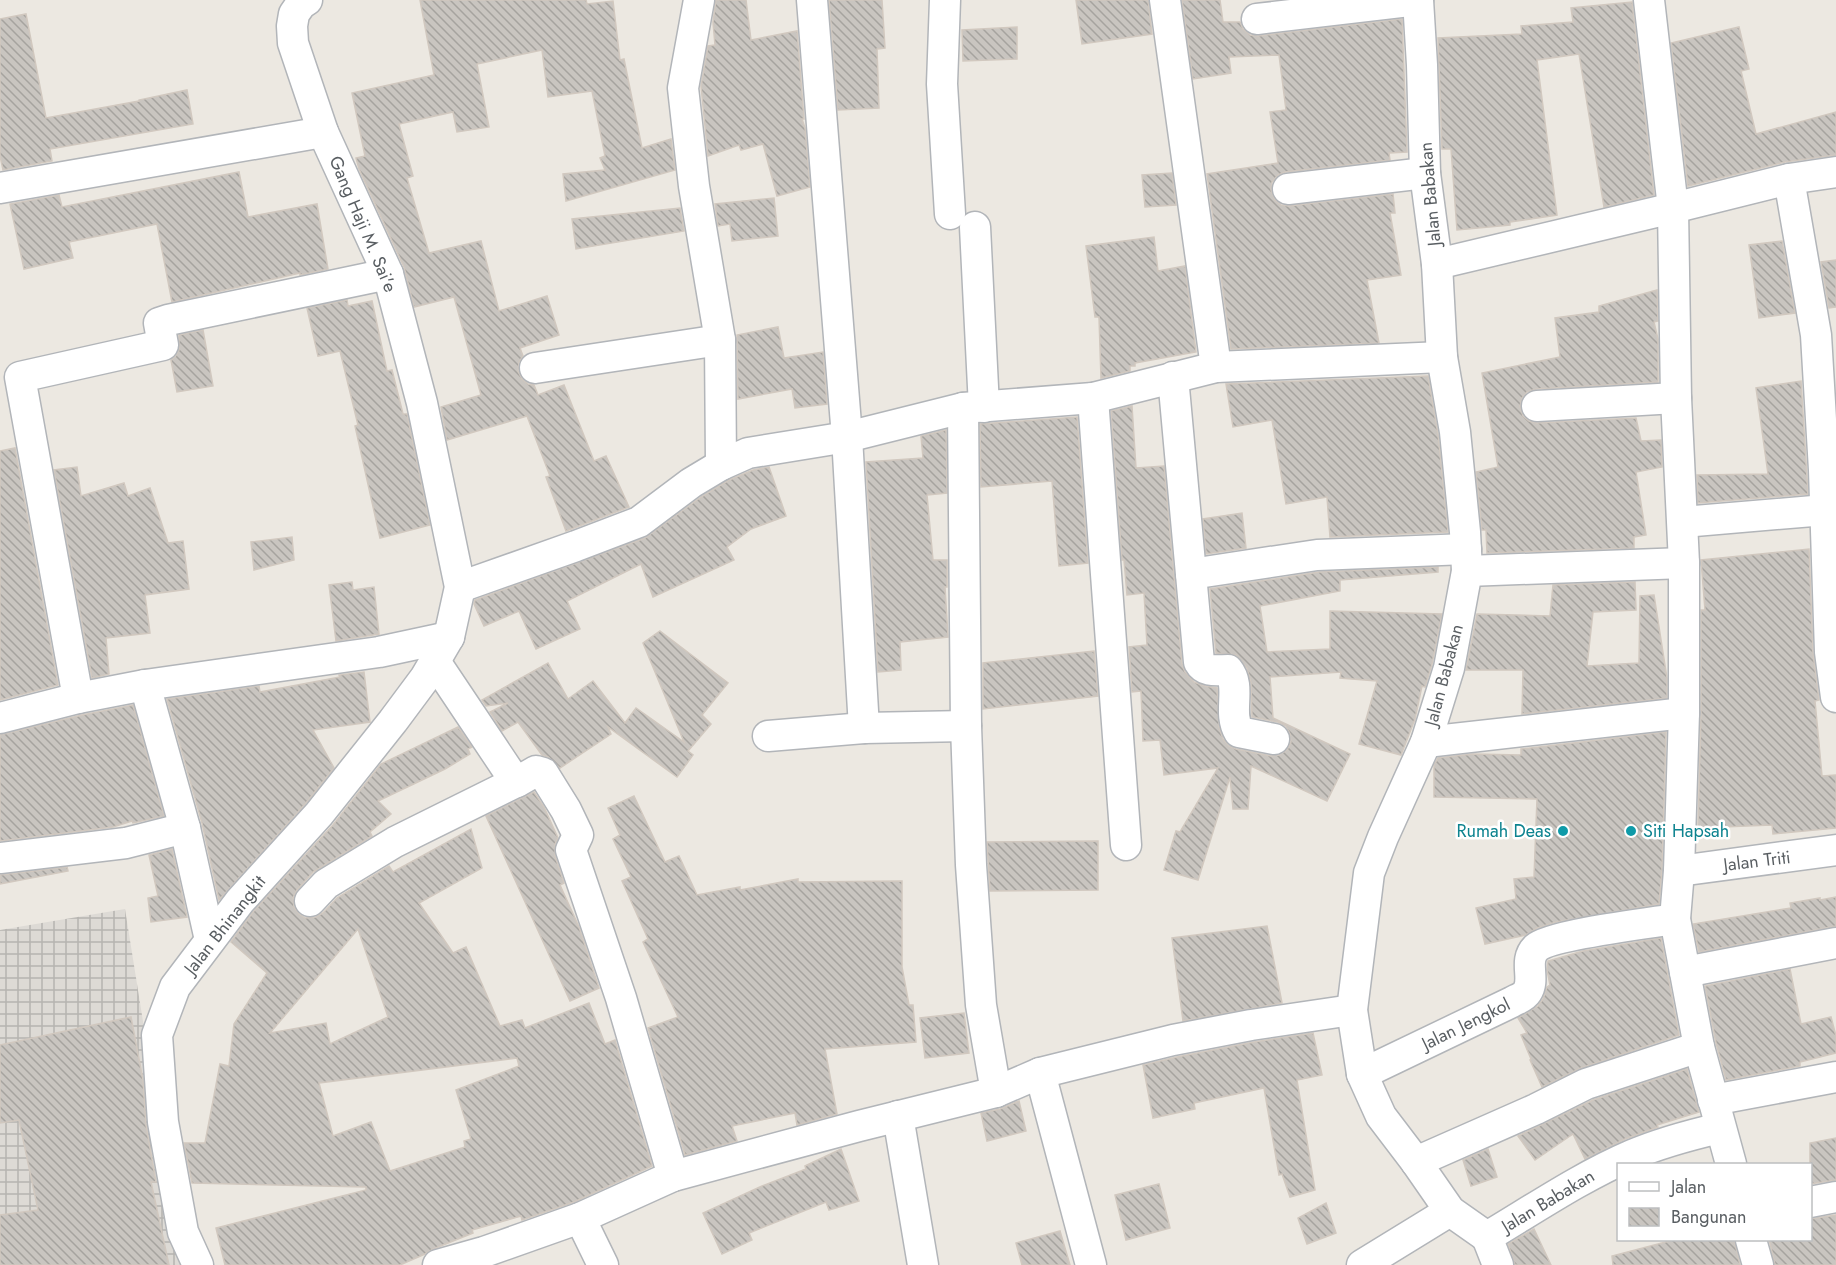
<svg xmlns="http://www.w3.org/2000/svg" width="1836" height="1265" font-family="Jost,sans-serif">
<defs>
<pattern id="industrial-grid" width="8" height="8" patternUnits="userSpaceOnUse" patternTransform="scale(1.5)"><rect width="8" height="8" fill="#dddad5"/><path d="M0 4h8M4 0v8" fill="none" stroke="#b6b4b0"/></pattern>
<pattern id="building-back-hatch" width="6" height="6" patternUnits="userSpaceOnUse" patternTransform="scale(1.5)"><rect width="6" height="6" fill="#c9c5c0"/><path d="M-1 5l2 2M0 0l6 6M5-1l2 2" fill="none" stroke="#a6a39f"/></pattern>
</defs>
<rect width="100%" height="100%" fill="#ece8e1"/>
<polygon fill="url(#industrial-grid)" points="125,909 182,1265 0,1265 0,930"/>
<g fill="url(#building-back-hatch)" stroke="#d1c8bf" stroke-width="1.5" fill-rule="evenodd">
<polygon points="420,0 586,0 587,4 613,1 620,60 624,59 642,148 671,139 675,170 566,201 563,174 605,170 600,158 605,156 592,91 548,97 542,50 477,64 489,127 457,132 453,112 399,124 413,176 407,178 429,253 481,241 499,311 547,296 559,335 520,348 523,356 519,362 518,371 522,379 528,384 534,385 538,395 564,385 594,461 606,456 629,507 566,531 546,477 550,476 527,416 447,440 441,407 481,395 454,297 414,307 404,267 359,169 356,158 365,156 352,93 434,75"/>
<polygon points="716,0 746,0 751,40 797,31 804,119 802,119 805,128 810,187 777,196 763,144 741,150 739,145 708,156 701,86 708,46 715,45 713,22"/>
<polygon points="829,0 882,0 885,48 877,49 879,108 838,110"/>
<polygon points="1076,0 1148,0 1152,34 1082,44"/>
<polygon points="1182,0 1220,0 1223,22 1240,22 1243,29 1250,35 1258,36 1402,19 1407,152 1389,153 1390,160 1285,172 1278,175 1272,182 1271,190 1275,200 1281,205 1289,206 1393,194 1395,213 1390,213 1401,275 1367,280 1379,343 1231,349 1207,174 1278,163 1270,112 1286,110 1279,55 1229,57 1231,73 1193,79"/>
<polygon points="1632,2 1654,195 1604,207 1579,54 1537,60 1557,215 1510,222 1510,225 1457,230 1451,149 1442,149 1438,38 1522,34 1521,26 1573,22 1571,8"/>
<polygon points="26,14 46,118 139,101 139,100 187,90 193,124 50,149 52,161 3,170 0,156 0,19"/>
<polygon points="1017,27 1017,59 963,61 962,30"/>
<polygon points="1739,27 1749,69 1741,71 1756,134 1836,112 1836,155 1785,162 1688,186 1671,43"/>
<polygon points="239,172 248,217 317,204 328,269 300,275 300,273 172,302 157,224 69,242 73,258 24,269 10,204 59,195 62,207"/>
<polygon points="1172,173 1176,205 1145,207 1142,175"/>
<polygon points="774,198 778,236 732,241 730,224 718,226 715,204"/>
<polygon points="680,208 684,231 576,249 572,219"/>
<polygon points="1154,237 1158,271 1185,266 1196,352 1135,363 1135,366 1130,366 1130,371 1101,378 1099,317 1095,317 1086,246"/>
<polygon points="1782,241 1795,313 1759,318 1749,245"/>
<polygon points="1836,260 1836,307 1829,308 1821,262"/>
<polygon points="1657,290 1658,321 1654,322 1658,339 1658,382 1536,389 1527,392 1522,398 1520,406 1523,416 1529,421 1537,423 1636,418 1641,441 1661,440 1662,467 1636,472 1646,535 1634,537 1634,548 1487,553 1486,530 1482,530 1476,472 1498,467 1482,373 1560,357 1555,318 1599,312 1599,306"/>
<polygon points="347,300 348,306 372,301 387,371 392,370 403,414 407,414 430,525 380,538 355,426 358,425 340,351 318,356 307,308"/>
<polygon points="778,327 784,358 823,352 827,404 795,408 792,389 738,399 737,335"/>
<polygon points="203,330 213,386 177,392 171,360 175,357 179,350 179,335"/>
<polygon points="1428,376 1438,434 1448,532 1330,537 1327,497 1286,504 1272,420 1233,427 1226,384"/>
<polygon points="1801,381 1808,494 1698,503 1697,475 1768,474 1756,388"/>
<polygon points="1132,406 1136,468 1164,466 1182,664 1185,672 1194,682 1205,686 1217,688 1219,727 1223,739 1229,746 1236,749 1271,756 1279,755 1287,750 1291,742 1290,734 1286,726 1278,722 1252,717 1251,683 1247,668 1236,655 1216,653 1210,589 1319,572 1438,567 1438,572 1340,580 1340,591 1260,606 1267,652 1330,649 1330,611 1442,614 1432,664 1425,687 1422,686 1415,719 1401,755 1359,744 1377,681 1340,678 1341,672 1270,677 1273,718 1350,754 1327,801 1251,766 1248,809 1233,809 1230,777 1198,880 1164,870 1176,831 1180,832 1218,768 1164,775 1160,740 1143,741 1141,691 1132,692 1129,647 1147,645 1144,593 1127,595 1124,560 1122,560 1111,411"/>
<polygon points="1077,417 1088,563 1059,566 1052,481 981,487 980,424"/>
<polygon points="946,430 947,493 927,495 933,560 947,560 947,587 945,587 948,637 900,642 901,670 878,672 866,462 923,458 921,436"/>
<polygon points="15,448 58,685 0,700 0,451"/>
<polygon points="77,467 81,496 124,483 128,496 150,488 168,543 183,541 189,589 145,595 150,633 106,638 109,674 92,678 54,470"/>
<polygon points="769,467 786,516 751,529 727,547 734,560 653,597 641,564 567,601 580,629 536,649 519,611 484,626 474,604 475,600 645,538 701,497 729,480 753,470"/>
<polygon points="1242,513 1246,548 1206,554 1203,519"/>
<polygon points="292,537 294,560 254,570 251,542"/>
<polygon points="1809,549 1813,653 1819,700 1815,701 1822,776 1836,775 1836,828 1773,834 1772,825 1698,828 1701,713 1701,610 1705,610 1701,560"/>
<polygon points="352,582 353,590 374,587 379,634 336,641 329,585"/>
<polygon points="1635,582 1636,610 1593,612 1587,666 1639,663 1640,596 1654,595 1667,678 1667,698 1522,714 1523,670 1466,670 1477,614 1550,616 1553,585"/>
<polygon points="660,631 728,683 702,715 711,724 688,751 693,755 677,777 608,727 611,734 560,768 548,757 542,755 518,722 502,731 490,712 508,703 486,706 482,700 548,663 568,699 593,681 625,723 636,708 684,742 643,643"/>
<polygon points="1094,651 1098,696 983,709 983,663"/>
<polygon points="364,672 370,722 313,730 334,768 306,803 219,900 202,823 167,699 259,686 260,692 340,677 339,675"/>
<polygon points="133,705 164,816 133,823 132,821 113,827 0,841 0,735 82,715"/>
<path d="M458 727 472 747 468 749 470 754 445 769 378 801 391 814 370 832 372 836 313 872 297 890 293 898 294 907 299 914 305 918 316 917 323 913 337 898 389 866 393 872 471 829 482 868 419 903 453 953 466 947 500 1026 522 1020 525 1028 589 1003 605 1044 615 1040 652 1166 574 1202 522 1220 521 1216 472 1230 473 1233 433 1249 425 1254 400 1265H225L216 1228 366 1190V1187L192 1183 184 1143H205L220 1064 229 1066 234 1024 267 973 231 942 253 912 333 825 381 764ZM358 929 388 1017 330 1044 326 1023 270 1033ZM517 1058 519 1066 456 1090 471 1139 464 1141 465 1147 390 1171 371 1122 333 1136 319 1083Z"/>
<polygon points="1666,732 1662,870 1659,904 1556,922 1537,928 1526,935 1485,944 1476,908 1516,899 1514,879 1534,877 1537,799 1434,797 1434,765 1438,758 1473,754 1521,755 1521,749"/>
<polygon points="534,792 544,807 558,838 555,844 555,856 564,883 560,885 579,927 599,988 570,1001 486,816"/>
<polygon points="634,796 665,862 679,856 697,895 740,887 740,890 798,879 798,882 902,881 902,967 909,1005 913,1005 916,1042 825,1049 837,1114 797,1125 795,1113 732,1126 737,1141 685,1155 648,1028 678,1017 643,942 648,939 622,881 631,877 613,839 620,835 608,808"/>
<polygon points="1098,841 1098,890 990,891 987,842"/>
<polygon points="172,849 187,917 151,922 148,898 158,896 149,855"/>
<polygon points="67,867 68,871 0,884 0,875"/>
<polygon points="1836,897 1836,926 1699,952 1693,924 1791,908 1790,903 1820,898 1820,900"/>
<polygon points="1267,926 1282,1003 1183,1021 1172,938"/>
<polygon points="1661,938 1679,1035 1581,1068 1542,1087 1530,1060 1531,1059 1521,1035 1527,1033 1518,1018 1538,1006 1543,999 1547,987 1550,985 1547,970 1548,961 1583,951"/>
<polygon points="1790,969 1801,1024 1831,1017 1836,1036 1836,1053 1800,1062 1800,1066 1726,1080 1716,1043 1705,986"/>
<polygon points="964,1013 969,1053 925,1058 920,1018"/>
<polygon points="131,1017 143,1080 146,1125 156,1182 151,1182 169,1265 0,1265 0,1215 38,1210 19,1120 0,1123 0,1045"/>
<polygon points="1313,1033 1322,1075 1297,1080 1315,1190 1290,1197 1282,1174 1279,1175 1264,1088 1194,1103 1195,1109 1153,1118 1143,1065 1177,1057 1254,1042"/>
<polygon points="1687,1069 1699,1112 1657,1125 1658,1127 1625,1139 1585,1159 1573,1134 1535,1160 1518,1136 1593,1100"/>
<polygon points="1019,1101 1026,1131 987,1141 981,1113 1000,1109"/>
<polygon points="1836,1138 1836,1180 1810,1184 1810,1143"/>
<polygon points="841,1149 859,1201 829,1210 826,1202 749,1233 752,1240 722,1254 703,1213 762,1186 806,1169 805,1166"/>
<polygon points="1488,1149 1497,1177 1471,1186 1463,1160"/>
<polygon points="1159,1184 1170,1228 1126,1240 1115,1195"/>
<polygon points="1326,1203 1336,1233 1307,1244 1298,1218"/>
<polygon points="1836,1215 1836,1265 1775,1265 1769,1239 1810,1239 1810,1219"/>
<polygon points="1534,1229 1551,1265 1515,1265 1508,1244"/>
<polygon points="1060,1231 1070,1265 1022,1265 1016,1243"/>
<polygon points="1677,1239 1734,1239 1740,1265 1613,1265 1612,1256"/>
</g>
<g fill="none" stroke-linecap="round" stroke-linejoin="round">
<defs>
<g id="street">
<polyline points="307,0 301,4 294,14 292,26 293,43 323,132"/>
<polyline points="699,0 683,88 694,186 720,340 721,465"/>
<polyline points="812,0 847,437 864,728 966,726"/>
<polyline points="945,0 942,84 950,214"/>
<polyline points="1165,0 1216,367"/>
<path d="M1418 0 1422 65 1425 173 1437 264 1442 357 1455 432 1465 532 1467 571 1449 668 1426 742 1383 837 1369 873 1352 1010 1362 1074 1381 1116 1416 1162 1450 1211 1487 1237C1534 1209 1581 1177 1632 1155 1660 1143 1690 1135 1720 1128"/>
<polyline points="1649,0 1673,208 1676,398 1684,563 1684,713 1679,871 1675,919 1699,1047 1731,1164"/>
<polyline points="1257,19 1418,0"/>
<polyline points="1789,179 1816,335 1824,470 1830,652 1836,697"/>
<polyline points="0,188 323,132 388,274 422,403 460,587 449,637 425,678 393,721 319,814 240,901 175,987 157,1035 163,1122 183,1232 198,1265"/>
<polyline points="1288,189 1425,173"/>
<polyline points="975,227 984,407"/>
<polyline points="1437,264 1673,208 1789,179 1836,172"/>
<polyline points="535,368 720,340"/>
<path d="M1173 377 1199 662C1205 673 1218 670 1228 670 1242 687 1227 712 1239 732L1274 739"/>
<polyline points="1093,398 1126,845"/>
<polyline points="1537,406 1676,398"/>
<polyline points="963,408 966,726 971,865 981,1005 996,1092"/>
<polyline points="1683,522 1825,510"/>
<polyline points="1467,571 1684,563"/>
<polyline points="1191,574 1317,555 1466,549"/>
<polyline points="460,587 576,546 639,522 691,483 721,465 748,453 847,437 963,408 1093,398 1216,367 1442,357"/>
<polyline points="434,660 515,781 517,782 536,771 543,773 566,810 578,835 571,850 621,998 673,1176"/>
<polyline points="145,685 185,828 210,940"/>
<polyline points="78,698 20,377 163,345 159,323 168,320 388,274"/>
<polyline points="0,718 78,698 145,685 379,652 449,637"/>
<polyline points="768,736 864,728"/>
<polyline points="1426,742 1684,713"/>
<polyline points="0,858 126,843 185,828"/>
<polyline points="1679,871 1836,850"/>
<polyline points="310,901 326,884 367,859 395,842 516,782"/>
<polyline points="1685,972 1836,943"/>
<polyline points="1040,1073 1091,1265"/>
<path d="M1362 1074 1512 1002C1517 999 1524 997 1527 992 1536 979 1523 961 1536 948 1550 935 1650 923 1675 919"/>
<polyline points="1713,1100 1836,1077"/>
<polyline points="898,1116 923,1265"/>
<polyline points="1416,1162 1536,1109 1586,1084 1699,1047"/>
<polyline points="1810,1202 1836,1197"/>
<polyline points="580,1218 603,1265"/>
<polyline points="1487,1237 1498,1265"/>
<polyline points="1751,1240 1758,1265"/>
<polyline points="438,1265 484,1252 580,1218 673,1176 859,1126 996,1092 1040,1073 1173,1040 1251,1025 1352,1010"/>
<polyline points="1362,1265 1450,1211"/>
</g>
</defs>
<use href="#street" stroke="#b2b5b9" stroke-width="33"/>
<use href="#street" stroke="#fff" stroke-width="30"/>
</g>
<g fill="#0f9aa8" stroke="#fff" stroke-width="2">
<circle cx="1563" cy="831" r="6"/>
<circle cx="1631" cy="831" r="6"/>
</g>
<g text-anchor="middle" stroke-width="5" stroke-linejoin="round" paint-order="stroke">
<g font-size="18" fill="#595e62" stroke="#fff">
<text transform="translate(1430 194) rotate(-95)" y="6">Jalan Babakan</text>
<text transform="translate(363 224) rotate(67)" y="6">Gang Haji M. Sai'e</text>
<text transform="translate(1444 675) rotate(-75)" y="6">Jalan Babakan</text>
<text transform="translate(1757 861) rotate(-7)" y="6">Jalan Triti</text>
<text transform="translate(225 925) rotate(-52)" y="6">Jalan Bhinangkit</text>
<text transform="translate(1466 1024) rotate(-26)" y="6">Jalan Jengkol</text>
<text transform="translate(1548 1201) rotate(-31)" y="6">Jalan Babakan</text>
</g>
<g font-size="18" fill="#0d838f" stroke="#fff" text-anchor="end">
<text x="1551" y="837">Rumah Deas</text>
<text x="1643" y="837" text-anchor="start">Siti Hapsah</text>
</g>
</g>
<rect x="1617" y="1163" width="195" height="78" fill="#ffffff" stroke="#bdbfc0" stroke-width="1.5"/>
<rect x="1629" y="1182" width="30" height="9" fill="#ffffff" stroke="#bdbfc0" stroke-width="1.5"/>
<text x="1671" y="1193" font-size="18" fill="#595e62">Jalan</text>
<rect x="1629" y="1208" width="30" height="18" fill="url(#building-back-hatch)" stroke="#bdbfc0" stroke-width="1.5"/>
<text x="1671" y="1223" font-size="18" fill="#595e62">Bangunan</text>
</svg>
